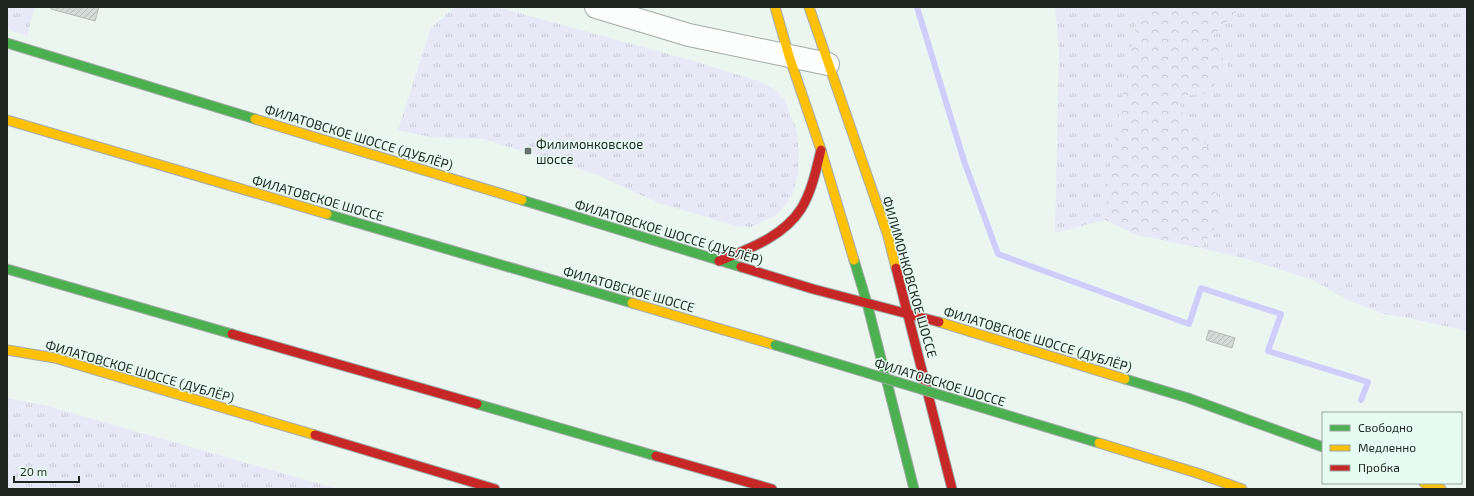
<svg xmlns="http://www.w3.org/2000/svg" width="1474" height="496" font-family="'Exo 2',sans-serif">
<defs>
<pattern id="grass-tufts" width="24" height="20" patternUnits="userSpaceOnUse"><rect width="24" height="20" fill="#e7eaf6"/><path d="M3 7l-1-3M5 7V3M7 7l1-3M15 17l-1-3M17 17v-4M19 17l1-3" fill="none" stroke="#c6c9d3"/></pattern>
<pattern id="forest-crowns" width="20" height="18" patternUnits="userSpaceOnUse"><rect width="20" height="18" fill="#e7eaf6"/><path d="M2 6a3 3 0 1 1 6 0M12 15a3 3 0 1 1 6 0" fill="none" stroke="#c6c9d3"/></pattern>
<pattern id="building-hatch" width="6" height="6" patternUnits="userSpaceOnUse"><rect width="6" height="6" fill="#d2dbd7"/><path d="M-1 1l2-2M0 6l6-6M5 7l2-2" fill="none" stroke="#b4bcb8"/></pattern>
</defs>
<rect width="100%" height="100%" fill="#ebf6f1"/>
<g fill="url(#grass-tufts)">
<polygon points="7,7 35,7 27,36 7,29"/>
<polygon points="455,7 497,7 683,58 759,81 774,89 784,99 797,131 799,157 798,174 792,196 778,214 751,227 736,226 656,202 593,173 483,139 430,137 398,130 431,28"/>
<polygon points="1055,7 1139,7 1108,178 1105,220 1055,233 1059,50"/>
<polygon points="1245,7 1283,7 1291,11 1321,7 1467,7 1467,331 1408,318 1384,314 1350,301 1313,280 1246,259 1201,248 1223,215 1212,183 1212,151 1188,128 1177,96 1208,93 1228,67 1211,37 1236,12"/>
<polygon points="7,398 44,405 338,489 7,489"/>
</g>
<g fill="url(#forest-crowns)">
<polygon points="1139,7 1245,7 1236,12 1212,37 1228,67 1208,93 1177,96 1188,128 1212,151 1212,183 1223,215 1201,248 1137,235 1105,220 1108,178"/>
<polygon points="1283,7 1321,7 1291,11"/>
</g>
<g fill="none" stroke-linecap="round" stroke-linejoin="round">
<polyline stroke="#cfcdfb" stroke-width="6" points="917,7 964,161 998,254 1189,324 1201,288 1281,314 1268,351 1368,382 1361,400"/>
</g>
<g fill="url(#building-hatch)" stroke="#b3bcb8">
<polygon points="51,7 99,7 95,21 51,9"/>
<polygon points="1209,330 1235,338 1232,348 1206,340"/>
</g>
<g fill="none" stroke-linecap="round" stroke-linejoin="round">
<defs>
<polyline id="street" points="596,7 689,35 828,64"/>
<g id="fast">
<polyline points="7,43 255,119"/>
<polyline points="522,200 741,267"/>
<polyline points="327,214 632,303"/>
<polyline points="854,260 867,303 914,489"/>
<polyline points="7,269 232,334"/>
<polyline points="1125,379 1188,398 1323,447"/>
<polyline points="477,404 656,456"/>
</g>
<g id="slow">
<polyline points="775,7 789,56 821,150 854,260"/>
<polyline points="809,7 888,236 896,268"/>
<polyline points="255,119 522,200"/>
<polyline points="7,120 327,214"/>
<polyline points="632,303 775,345"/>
<polyline points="939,322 1125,379"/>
<polyline points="7,350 55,358 315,435"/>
<polyline points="1197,473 1242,489"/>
<polyline points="1424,483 1441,489"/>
</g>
<g id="jam">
<path d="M719 261C748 249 783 237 801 209 812 191 816 170 821 150"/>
<polyline points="741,267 813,289 939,322"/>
<polyline points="896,268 952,489"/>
<polyline points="232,334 477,404"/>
<polyline points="315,435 495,489"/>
<polyline points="656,456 772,489"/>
</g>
</defs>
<use href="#street" stroke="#a2aba7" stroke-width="24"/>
<use href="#fast" stroke="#a2aba7" stroke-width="11"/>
<use href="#slow" stroke="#a2aba7" stroke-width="11"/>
<use href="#jam" stroke="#a2aba7" stroke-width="11"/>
<use href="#street" stroke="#fcfefd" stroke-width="22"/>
<use href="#fast" stroke="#4caf50" stroke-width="9"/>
<use href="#slow" stroke="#ffc107" stroke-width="9"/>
<use href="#jam" stroke="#c62828" stroke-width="9"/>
<defs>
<polyline id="fast-bridge" points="775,345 1099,443"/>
<polyline id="slow-bridge" points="1099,443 1197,473"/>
</defs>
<use href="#fast-bridge" stroke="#a2aba7" stroke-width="11" stroke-linecap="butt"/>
<use href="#slow-bridge" stroke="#a2aba7" stroke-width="11" stroke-linecap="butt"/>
<use href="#fast-bridge" stroke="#4caf50" stroke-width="9"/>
<use href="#slow-bridge" stroke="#ffc107" stroke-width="9"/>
</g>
<rect fill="#666f6a" stroke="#e6fbf1" stroke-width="1.5" x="524" y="147" width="8" height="8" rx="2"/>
<g text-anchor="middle" stroke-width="3" stroke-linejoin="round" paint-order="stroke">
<g font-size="13" fill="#1e2622" stroke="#e6fbf1">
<text transform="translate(359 137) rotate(17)" y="5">ФИЛАТОВСКОЕ ШОССЕ (ДУБЛЁР)</text>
<text transform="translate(318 198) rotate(16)" y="5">ФИЛАТОВСКОЕ ШОССЕ</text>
<text transform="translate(669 232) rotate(17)" y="5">ФИЛАТОВСКОЕ ШОССЕ (ДУБЛЁР)</text>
<text transform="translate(910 277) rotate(74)" y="5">ФИЛИМОНКОВСКОЕ ШОССЕ</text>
<text transform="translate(629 289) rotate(16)" y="5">ФИЛАТОВСКОЕ ШОССЕ</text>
<text transform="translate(1038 339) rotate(17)" y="5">ФИЛАТОВСКОЕ ШОССЕ (ДУБЛЁР)</text>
<text transform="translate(140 371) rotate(16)" y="5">ФИЛАТОВСКОЕ ШОССЕ (ДУБЛЁР)</text>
<text transform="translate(940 382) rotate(17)" y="5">ФИЛАТОВСКОЕ ШОССЕ</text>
</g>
<g font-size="13" fill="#1e2622" stroke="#e6fbf1" text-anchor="start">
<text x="536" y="149">Филимонковское<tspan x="536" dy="15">шоссе</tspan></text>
</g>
</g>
<rect width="1474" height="496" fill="none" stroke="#1e2622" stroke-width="16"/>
<rect x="1322" y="412" width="140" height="72" fill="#e6fbf1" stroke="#96a69e"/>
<rect x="1330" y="425" width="20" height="6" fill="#4caf50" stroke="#96a69e"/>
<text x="1358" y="432" font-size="12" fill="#1e2622">Свободно</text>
<rect x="1330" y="445" width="20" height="6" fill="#ffc107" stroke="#96a69e"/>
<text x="1358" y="452" font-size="12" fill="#1e2622">Медленно</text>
<rect x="1330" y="465" width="20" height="6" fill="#c62828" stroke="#96a69e"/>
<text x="1358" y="472" font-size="12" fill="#1e2622">Пробка</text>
<path d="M14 476v6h65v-6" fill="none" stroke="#1e2622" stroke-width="2"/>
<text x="20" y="476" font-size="12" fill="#1e2622" stroke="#e6fbf1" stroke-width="3" paint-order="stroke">20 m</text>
</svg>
